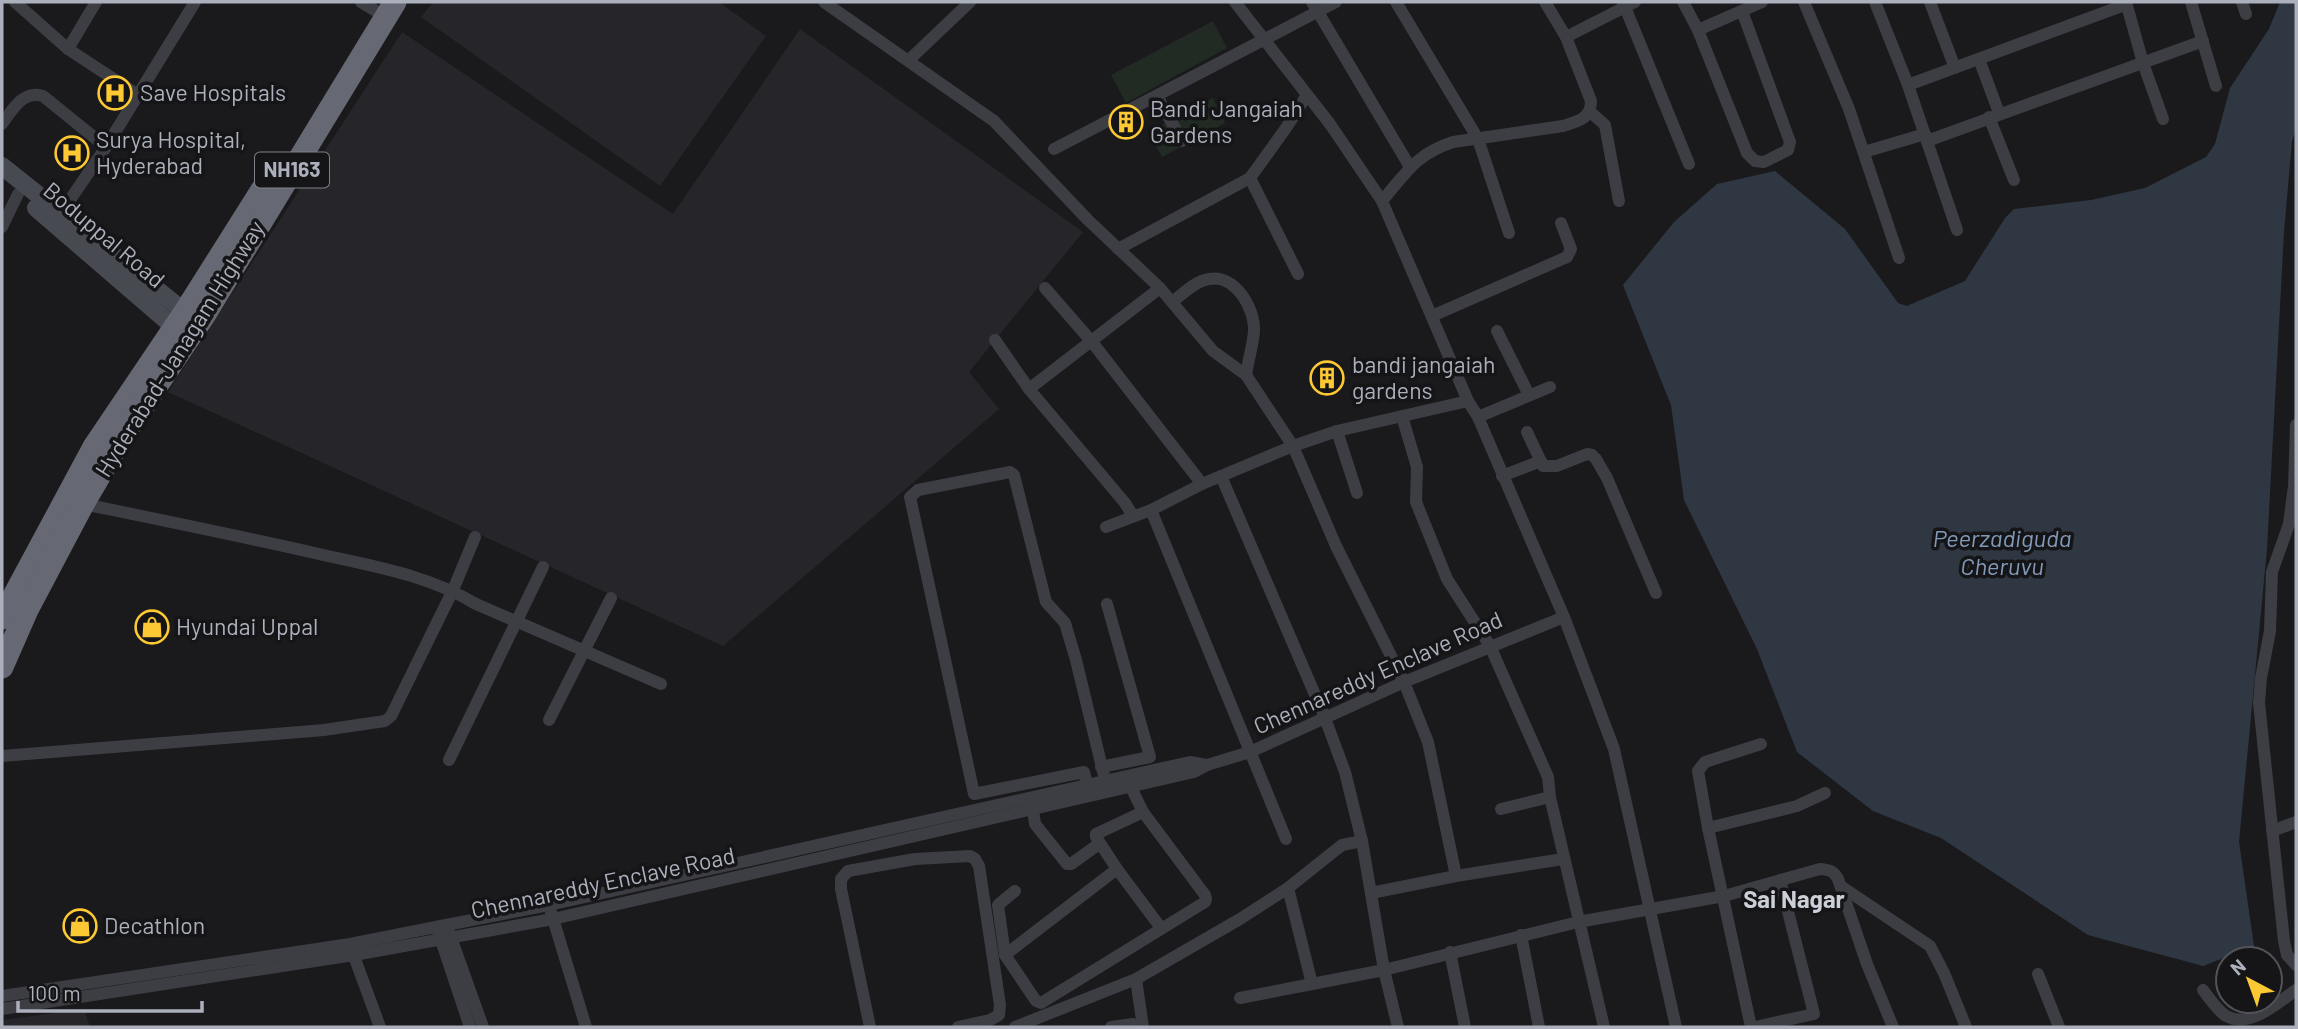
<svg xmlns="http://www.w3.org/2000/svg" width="2298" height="1029" font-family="Barlow,sans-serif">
<rect width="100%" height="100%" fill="#1a1a1c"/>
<g fill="#26262a">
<polygon points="433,2 719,2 766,36 660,186 421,17"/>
<polygon points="800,29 1083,232 969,372 999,409 723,646 168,392 402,32 673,214"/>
<polygon points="84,1009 90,1027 2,1027 2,1020"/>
</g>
<g fill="#212b23">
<polygon points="1213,21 1227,48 1126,103 1111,75"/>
<polygon points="1213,98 1225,123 1162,157 1148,132"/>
</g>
<polygon fill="#2f3842" points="2280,2 2296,2 2296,130 2292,141 2284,232 2267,549 2239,842 2254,946 2203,966 2088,935 1941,838 1873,811 1797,752 1757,649 1684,500 1671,405 1623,285 1674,222 1717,184 1775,171 1845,229 1898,303 1907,306 1965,281 2005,218 2014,209 2091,200 2145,188 2206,157 2215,144 2230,88 2269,29"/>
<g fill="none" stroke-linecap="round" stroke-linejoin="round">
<g stroke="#3d3d44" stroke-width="12">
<polyline points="15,2 68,49 138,95"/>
<polyline points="361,2 376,11"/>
<polyline points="824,2 994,121 1088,220 1160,288"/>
<polyline points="1235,2 1330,124 1382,201 1468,401 1478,417 1564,617 1614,749 1676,1027"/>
<polyline points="1312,2 1410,167"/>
<polyline points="1396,2 1478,139 1509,233"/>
<polyline points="1623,2 1689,164"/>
<polyline points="1683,2 1698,30 1747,153 1755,161 1764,162 1788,150 1790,142 1742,11"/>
<polyline points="1804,2 1849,109 1899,258"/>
<polyline points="1875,2 1908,85 1957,230"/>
<polyline points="1930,2 1955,68"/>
<polyline points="2126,2 2143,63 2163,119"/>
<polyline points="2191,2 2216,86"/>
<polyline points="2242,2 2246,14"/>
<polyline points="1698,30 1762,2"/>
<polyline points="1566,37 1635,2"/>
<polyline points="68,49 96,2"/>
<polyline points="1979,59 1999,113"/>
<polyline points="909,60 970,2"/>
<polyline points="1908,85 2127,4"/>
<polyline points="1157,96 1182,141"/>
<polyline points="1589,111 1605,125 1619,201"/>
<polyline points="1989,117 2014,180"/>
<path d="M2 124C13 109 23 90 43 96L106 147"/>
<polyline points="1927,141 2203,41"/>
<polyline points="1054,149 1336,2"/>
<polyline points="1864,152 1925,134"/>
<polyline points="1250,178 1298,274"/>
<path d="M1382 201C1406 173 1416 154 1453 142L1563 126C1578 121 1591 119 1591 101L1566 37 1545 2"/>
<polyline points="61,213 106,147 195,2"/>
<polyline points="2,227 18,194"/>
<polyline points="1118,249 1250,178 1286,128 1307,95"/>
<polyline points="1045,288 1092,342 1202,484"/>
<path d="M1172 302C1183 294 1195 281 1209 279 1235 274 1255 308 1254 331 1253 345 1248 361 1246 375"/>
<polyline points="1432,316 1567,257 1571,249 1561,223"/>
<polyline points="1497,331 1529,395"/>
<polyline points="995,340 1029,389 1125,503 1133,516"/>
<polyline points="1029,389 1160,288 1213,351 1246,375 1293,446 1336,546 1404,682 1428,742 1456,876"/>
<polyline points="1402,416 1417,467 1416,502 1447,579 1490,646 1548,777 1550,797"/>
<polyline points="1478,417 1550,387"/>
<polyline points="2296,425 2294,486 2289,524 2272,572 2270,631 2261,678 2259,703 2284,941 2287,955 2296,965"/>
<polyline points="1337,431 1357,493"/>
<polyline points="1527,432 1543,466 1557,466 1587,454 1592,455 1596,459 1607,478 1656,593"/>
<polyline points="1221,476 1325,718 1345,772 1362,841 1384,970 1398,1027"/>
<polyline points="1502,476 1541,461"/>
<path d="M83 504C161 520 240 536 319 554 373 566 428 575 476 604L661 684"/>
<polyline points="1151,510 1286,839"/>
<polyline points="1106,527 1151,510 1202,484 1293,446 1337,431 1468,401"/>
<polyline points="549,720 611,598"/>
<polyline points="2,756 324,730 385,721 391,716 453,590 475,537"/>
<polyline points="449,760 543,567"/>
<polyline points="1101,767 1150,757 1107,604"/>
<polyline points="1089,791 1084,772 974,794 910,497 918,490 1010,472 1014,475 1046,602 1065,623 1076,660 1107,788"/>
<polyline points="1033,809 1035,824 1067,864 1071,864 1099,844"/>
<polyline points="1501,809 1550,797 1604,1027"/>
<polyline points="1708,828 1797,806 1825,793"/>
<polyline points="2272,831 2296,822"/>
<polyline points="1117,869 1161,928"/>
<polyline points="1842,887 1930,946 1944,973 1966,1027"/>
<path d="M1288 888 1312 984 1384 970 1578 922 1724 896 1820 869C1830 870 1834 871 1838 879L1867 964 1893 1027"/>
<polyline points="1015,891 998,905 1005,955 1117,869 1096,837 1096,834 1143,812 1128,781"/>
<polyline points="1371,893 1456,876 1563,859"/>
<polyline points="551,912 586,1027"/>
<polyline points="448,929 483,1027"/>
<polyline points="438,931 470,1027"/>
<polyline points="1521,935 1539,1027"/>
<polyline points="351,948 380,1027"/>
<polyline points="1450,952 1465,1027"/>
<polyline points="1005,955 1036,1001 1041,1003 1205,902 1206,899 1205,895 1143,812"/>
<polyline points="2038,974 2059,1027"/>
<path d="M2203 990C2209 998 2217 1010 2226 1016 2250 1029 2277 1003 2296 990"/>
<polyline points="2,996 350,944 446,925 549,905 1190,762 1207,765"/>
<polyline points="1240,998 1312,984"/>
<polyline points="2,1009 354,955 553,919 1194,772 1207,765 1250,752 1404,682 1564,617"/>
<polyline points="870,1027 841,889 841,879 848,871 915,859 970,856 975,859 979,866 1000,1005 999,1015 990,1020 958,1027"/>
<polyline points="1015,1027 1136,979"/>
<polyline points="1111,1027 1133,1024 1135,1027"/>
<polyline points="1143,1027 1136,979 1240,919 1288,888 1342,845 1362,841"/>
<polyline points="1751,1027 1708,828 1698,771 1705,762 1761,744"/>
<polyline points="1755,1027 1814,1014 1780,880"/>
</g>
<g stroke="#484a52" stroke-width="18">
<polyline points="2,166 185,312"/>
<polyline points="36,208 174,327"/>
</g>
<g stroke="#666973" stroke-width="23">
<polyline points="2,618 94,447 185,312 262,190"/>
<polyline points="2,667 27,610 83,504 122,437 205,314 395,2"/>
</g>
</g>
<defs>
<symbol id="hospital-ring" viewBox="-11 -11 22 22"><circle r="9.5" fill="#151517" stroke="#fcc833" stroke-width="1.5"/><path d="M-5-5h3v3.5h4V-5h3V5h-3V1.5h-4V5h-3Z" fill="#fcc833"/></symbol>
<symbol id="building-ring" viewBox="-11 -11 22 22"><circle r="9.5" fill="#151517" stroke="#fcc833" stroke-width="1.5"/><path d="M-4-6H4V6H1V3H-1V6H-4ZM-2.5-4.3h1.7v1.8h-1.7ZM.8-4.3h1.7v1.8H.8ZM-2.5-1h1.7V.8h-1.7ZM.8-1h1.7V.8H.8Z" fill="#fcc833"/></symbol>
<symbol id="shop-ring" viewBox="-11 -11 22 22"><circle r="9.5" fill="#151517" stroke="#fcc833" stroke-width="1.5"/><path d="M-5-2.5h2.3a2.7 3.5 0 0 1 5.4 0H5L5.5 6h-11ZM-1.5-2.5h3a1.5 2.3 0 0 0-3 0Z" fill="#fcc833"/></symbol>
</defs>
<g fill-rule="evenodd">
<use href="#hospital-ring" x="96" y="74" width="38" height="38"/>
<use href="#building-ring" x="1107" y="103" width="38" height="38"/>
<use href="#hospital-ring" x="53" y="134" width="38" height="38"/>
<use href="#building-ring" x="1308" y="359" width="38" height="38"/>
<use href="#shop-ring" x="133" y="608" width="38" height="38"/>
<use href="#shop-ring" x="61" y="907" width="38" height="38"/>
</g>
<g text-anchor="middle" stroke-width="7" stroke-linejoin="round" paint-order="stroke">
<rect fill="#151517" stroke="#7f828a" stroke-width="2" x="255" y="152.5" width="74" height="35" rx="5"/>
<g font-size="21" font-weight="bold" fill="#acb0bc">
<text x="292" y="177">NH163</text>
</g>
<g font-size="23" fill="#acb0bc" stroke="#151517" text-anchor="start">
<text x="140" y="101">Save Hospitals</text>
<text x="1150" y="117">Bandi Jangaiah<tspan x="1150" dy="26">Gardens</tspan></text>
<text x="96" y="148">Surya Hospital,<tspan x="96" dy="26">Hyderabad</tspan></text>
<text x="1352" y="373">bandi jangaiah<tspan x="1352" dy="26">gardens</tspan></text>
<text x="176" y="635">Hyundai Uppal</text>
<text x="104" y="934">Decathlon</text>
</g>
<g font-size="23" fill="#acb0bc" stroke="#151517">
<text transform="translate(104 235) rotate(40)" y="8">Boduppal Road</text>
<text transform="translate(180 349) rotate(-58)" y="8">Hyderabad-Janagam Highway</text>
<text transform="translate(1378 673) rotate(-24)" y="8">Chennareddy Enclave Road</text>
<text transform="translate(603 883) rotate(-12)" y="8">Chennareddy Enclave Road</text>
</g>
<g font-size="24" font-style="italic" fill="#829ab9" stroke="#151517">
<text x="2002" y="547">Peerzadiguda<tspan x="2002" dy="28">Cheruvu</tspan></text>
</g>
<g font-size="24" font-weight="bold" fill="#cdcfd8" stroke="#151517">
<text x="1794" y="908">Sai Nagar</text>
</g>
</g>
<rect width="2298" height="1029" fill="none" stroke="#acb0bc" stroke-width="7"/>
<g transform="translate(2249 980) rotate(319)"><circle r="33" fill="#151517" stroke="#515359" stroke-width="2"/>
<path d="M0-5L12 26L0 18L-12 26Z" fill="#fcc833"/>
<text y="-10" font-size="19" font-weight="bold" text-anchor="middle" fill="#acb0bc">N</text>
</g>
<path d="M18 1001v10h184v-10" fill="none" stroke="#acb0bc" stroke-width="3.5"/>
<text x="28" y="1001" font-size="21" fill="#acb0bc" stroke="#151517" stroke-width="5" paint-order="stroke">100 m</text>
</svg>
